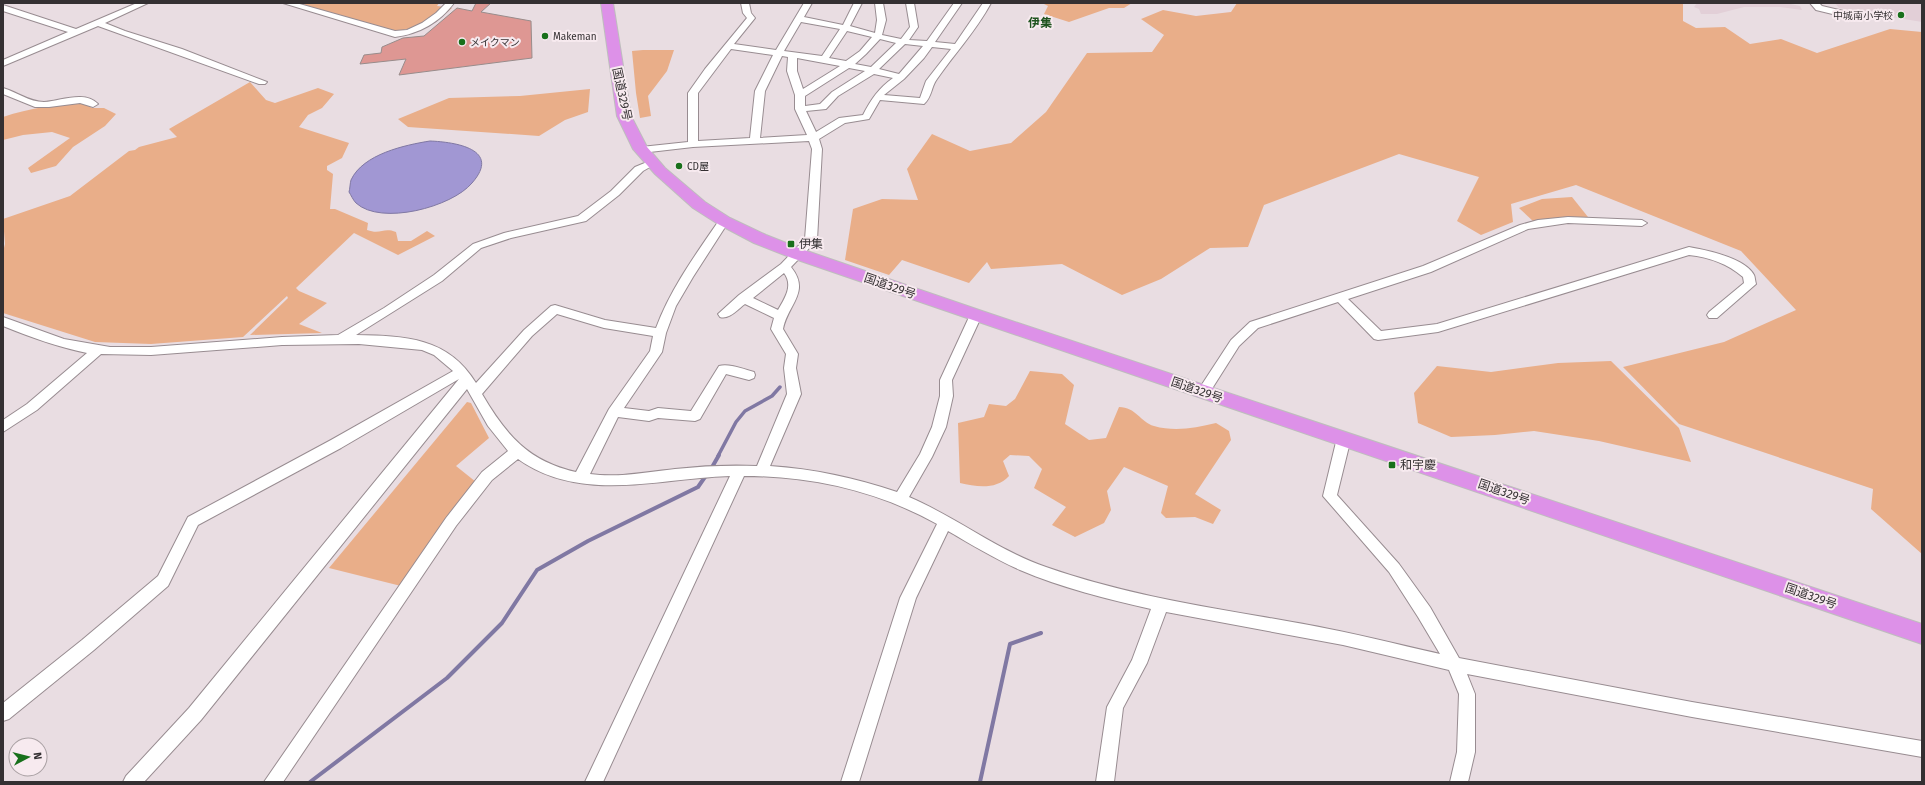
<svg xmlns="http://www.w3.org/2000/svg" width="1925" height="785" font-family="'Fira Sans','Noto Sans JP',sans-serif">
<rect width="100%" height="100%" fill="#e9dde2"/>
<g fill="#e2cfd7">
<polygon points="1697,3 1786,3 1800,6 1802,10 1780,7 1744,7 1717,14 1701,14 1699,9 1694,7"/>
<polygon points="1835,3 1922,3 1922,22 1839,8"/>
</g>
<g fill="#e9ae89">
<polygon points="299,3 439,3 437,6 452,8 436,22 395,32"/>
<polygon points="1042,3 1132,3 1124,8 1109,8 1069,22 1044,14 1048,6"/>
<polygon points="1237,3 1683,3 1683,21 1696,28 1725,27 1750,44 1781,39 1817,53 1890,29 1922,32 1922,554 1871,509 1873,489 1679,424 1623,367 1724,342 1796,310 1741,251 1576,185 1511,204 1513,222 1481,235 1457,221 1479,177 1399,154 1264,205 1248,247 1210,248 1161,279 1122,295 1062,264 991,269 987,262 969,283 902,260 889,275 845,260 853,209 882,199 918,200 907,169 932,134 970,151 1011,143 1046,112 1087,53 1152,52 1164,35 1141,19 1163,10 1196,16 1231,12"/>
<polygon points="643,50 674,50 667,71 648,96 651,116 640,118 636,93 632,51"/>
<path d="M250 82 266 100 275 103 318 88 334 94 322 108 308 115 299 127 349 143 342 158 327 166V170L333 174 330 209H335L368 223 367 230C381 235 383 227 396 232L398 241H411L427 231 435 236 398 255 354 233 296 288 299 291 327 303 299 324 322 333 250 335 288 298 287 296 243 337 151 344 95 342 3 313V252L5 244 3 219 70 196 129 151 135 150 139 147 177 137 169 129Z"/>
<polygon points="590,89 588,112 565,120 539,136 408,127 398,119 449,98 520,96"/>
<path d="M84 103 92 108H104L116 114 105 126 73 147 56 166 31 173 28 168 70 138 52 132 23 135 3 140V117C30 108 56 104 84 103Z"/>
<polygon points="1572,197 1588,217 1534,222 1519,208 1542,199"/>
<polygon points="1611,361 1679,428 1691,462 1599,441 1534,431 1495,435 1451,437 1418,423 1414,393 1437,366 1491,372 1558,363"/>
<path d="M1030 371 1062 374 1074 385 1065 424 1089 440 1106 438 1119 407C1136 407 1140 422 1154 426 1175 432 1195 428 1216 423L1229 431 1231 440 1195 494 1221 510 1213 524 1195 517 1166 518 1161 513 1168 486 1124 467 1107 491 1111 510 1104 523 1075 537 1052 525 1066 507 1034 488 1042 469 1029 456 1010 455 1003 461 1009 476C996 490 977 487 960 483L958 423 984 417 989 404 1006 406 1015 399Z"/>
<polygon points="467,402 471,403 489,438 456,466 476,482 401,586 329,568"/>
</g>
<path fill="#a197d3" stroke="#8078a3" d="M430 141C455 142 502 149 472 183 452 207 381 226 356 203 353 200 351 195 349 192 350 189 350 183 351 180 363 154 405 145 430 141Z"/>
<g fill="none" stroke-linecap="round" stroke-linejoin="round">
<polyline stroke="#8078a3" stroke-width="3.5" points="718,456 736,422 745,411 772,396 780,387"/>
<g stroke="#8078a3" stroke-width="4">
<polyline points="711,469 719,455"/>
<polyline points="310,782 447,678 502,623 537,570 588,541 698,487 707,474"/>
<polyline points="980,782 1010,644 1041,633"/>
</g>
</g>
<polygon fill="#de9793" stroke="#988c8b" points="476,3 491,3 481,12 531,21 532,58 399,75 406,59 360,64 364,55 381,53 382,47 403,38 424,36 457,8 472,11"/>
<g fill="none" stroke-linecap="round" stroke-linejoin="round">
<defs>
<g id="minor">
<polygon points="137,3 148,3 105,23 125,31 182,49 267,82 265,84 259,84 98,26 3,66 3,60 68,32 3,11 3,5 76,29"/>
<path d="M283 3H296L395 31 407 30 422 23 436 13 446 3H454C440 22 419 34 395 37Z"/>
<path d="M741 3H749L751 13 755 18 734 44 776 50 804 3H812L804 17 843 25 854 3H862L850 26 875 33 877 20 875 3H883L886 20 882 35 901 39 910 27 906 3H914L918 27 909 40 927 41 954 3H962L935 42 955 44 983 3H991C976 31 955 53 937 79 931 87 932 97 924 104L880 100 869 119 845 123 819 139 822 149 817 240 791 267C811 292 788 304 783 329L798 354 796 368 801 394 770 466C814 469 856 478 897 492L920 454 932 427 940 396V380L970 315 972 312H980L982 315 952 380 953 396 946 427 932 457 909 497C956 517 997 550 1046 567 1131 597 1221 609 1309 625 1353 633 1396 644 1440 654L1418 617 1389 572 1323 496 1337 438 1339 434 1344 433 1349 434 1351 438 1337 495 1399 564 1430 607 1459 658 1692 702 1922 741V757L1692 717 1467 674 1475 694V752L1468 782H1450L1457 752 1459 694 1449 670 1343 645 1166 612 1147 663 1123 708 1114 782H1096L1107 707 1132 660 1151 609C1107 599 1062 588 1020 570 995 559 972 545 948 531L916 598 859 782H841L900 598 937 524C878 491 811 476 744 476L603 782H585L730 476C659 478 581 504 518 459L492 480 456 526 283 782H264L446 518 482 472 508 451 488 426 467 389 201 720 144 782H123L126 776 189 708 459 379 341 448 198 525 168 586 94 650 9 719 3 721V703L82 640 158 576 188 517 331 440 453 371 434 355 422 350 359 344 282 345 151 355 101 354 37 410 3 432V420L27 404 87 353C58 347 30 337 3 326V317L64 339 110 347H151L282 337 338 335 384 308 434 275 473 244 504 233 578 216 611 191 635 167 652 160 657 163 643 171 619 195 586 221 511 238 481 248 442 281 356 335C405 336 448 337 476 383L524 330 551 306 555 305 605 320 656 328C671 288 696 254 720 219H728L729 221 693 277 676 306 666 333 662 352 624 408 649 411 658 408 691 411 719 366C728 363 744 369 754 372L755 375 754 378 749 380 726 374 700 419 695 421 658 418 649 421 618 417 590 474C618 478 647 472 675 469 702 466 730 465 757 466L787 394 784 368 786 354 771 329 774 318 745 304C738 309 729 320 720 317L718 314 739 295 781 264 805 239 812 149 809 141 693 147 641 153 636 150 641 147 688 142V93L705 69 747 18 743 13ZM801 22 840 29 822 56 784 51ZM847 31 872 37 860 51 846 61 829 58ZM880 39 896 43 871 67 855 64 866 54ZM905 44 923 46 899 74 879 69ZM932 47 951 49 926 81 920 98 884 95 904 79 924 58ZM731 49 773 55 755 91 750 138 698 141V93ZM782 56 788 57 787 71 795 95V109L807 135 760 138 765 91ZM797 58 840 66 803 89 797 71ZM849 68 865 71 832 92 820 104 805 106V96ZM874 74 893 78C879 88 871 99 863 115L839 118 816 132 806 111 826 109 838 96ZM784 273C794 286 784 299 778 310L753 298ZM557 314 604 328 653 336 650 351 609 409 576 472C528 461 506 435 482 394L532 336Z"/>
<polygon points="1810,3 1819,3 1822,6 1856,14 1857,16 1853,19 1816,10"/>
<path d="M3 88C17 92 29 102 44 102 60 101 85 90 98 104L93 107 80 103 49 107H35L3 94Z"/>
<path d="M1568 217 1642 220 1647 223 1642 226 1568 223 1528 229 1431 272 1348 299 1381 331 1437 324 1689 247C1706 250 1745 258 1754 275 1755 277 1755 281 1756 284L1717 318H1709L1707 315 1709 312 1744 283 1743 277C1728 264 1709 257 1689 255L1438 332 1378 340 1374 339 1338 302 1258 328 1239 346 1208 395 1203 397 1198 395 1197 392 1231 340 1250 322 1423 266 1520 225 1538 220Z"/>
</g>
<polygon id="highway" points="601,3 613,3 631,116 647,147 665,168 705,202 730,218 766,235 804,250 982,311 1922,624 1922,644 970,319 792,258 754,243 718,224 693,208 655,174 633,149 617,116"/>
</defs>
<use href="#minor" stroke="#988c91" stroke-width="2"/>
<use href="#highway" stroke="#bebdbd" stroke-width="2"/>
<use href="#minor" fill="#fff" fill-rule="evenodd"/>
<use href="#highway" fill="#dd91e8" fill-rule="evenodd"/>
</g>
<g fill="#18701b" stroke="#f7eaef" stroke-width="1.5">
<circle cx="1901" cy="15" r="4"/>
<circle cx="545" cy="36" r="4"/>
<circle cx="462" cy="42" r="4"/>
<circle cx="679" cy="166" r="4"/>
<rect x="787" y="240" width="8" height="8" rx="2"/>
<rect x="1388" y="461" width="8" height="8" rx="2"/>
</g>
<g text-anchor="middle" stroke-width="4" stroke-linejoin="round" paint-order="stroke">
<g font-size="10" fill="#343032" stroke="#f7eaef" text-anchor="start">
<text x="1893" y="19" text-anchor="end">中城南小学校</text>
<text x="553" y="40">Makeman</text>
<text x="470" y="46">メイクマン</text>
<text x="687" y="170">CD屋</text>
</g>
<g font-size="12" font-weight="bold" fill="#1f541f" stroke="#f7eaef">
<text x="1040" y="27">伊集</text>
</g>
<g font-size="12" fill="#343032" stroke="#f7eaef">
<text transform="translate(622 94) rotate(78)" y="4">国道329号</text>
<text transform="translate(890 286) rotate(19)" y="4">国道329号</text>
<text transform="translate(1197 390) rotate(19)" y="4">国道329号</text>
<text transform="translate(1504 492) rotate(19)" y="4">国道329号</text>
<text transform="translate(1811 596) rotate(19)" y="4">国道329号</text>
</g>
<g font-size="12" fill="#343032" stroke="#f7eaef" text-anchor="start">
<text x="799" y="248">伊集</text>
<text x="1400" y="469">和宇慶</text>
</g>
</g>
<rect width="1925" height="785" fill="none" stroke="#343032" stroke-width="8"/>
<g transform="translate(28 757) rotate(83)"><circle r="19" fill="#f7eaef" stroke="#a9a0a3"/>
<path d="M0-3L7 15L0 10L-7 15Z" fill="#18701b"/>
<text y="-6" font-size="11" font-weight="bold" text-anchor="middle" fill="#343032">N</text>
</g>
</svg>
